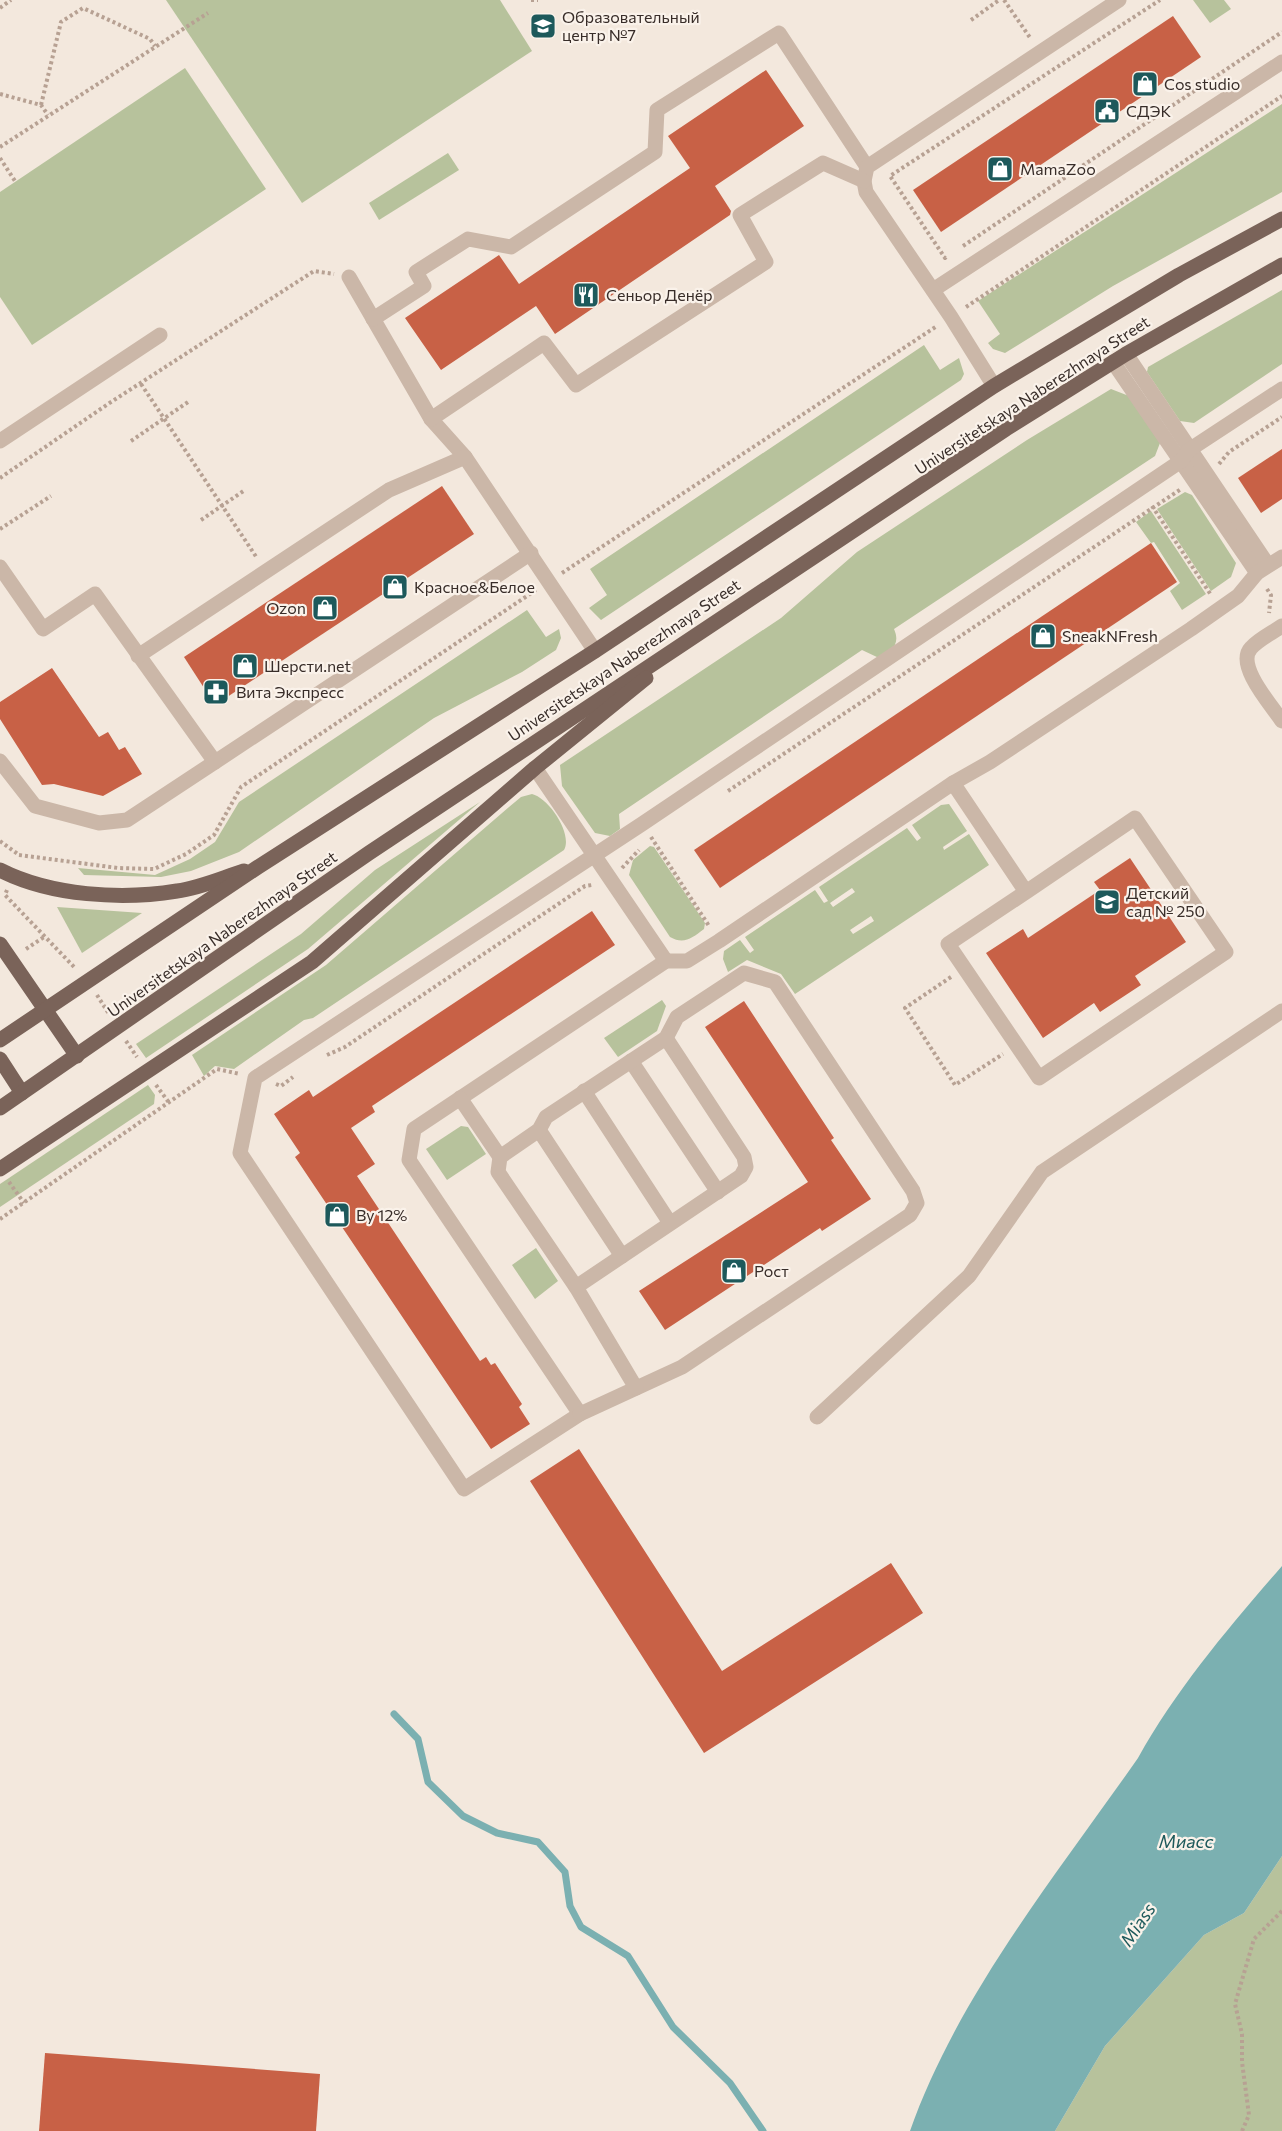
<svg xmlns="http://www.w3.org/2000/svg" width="1282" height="2131" font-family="Commissioner,sans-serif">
<rect width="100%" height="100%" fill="#f3e8dd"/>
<g fill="#b7c29c" fill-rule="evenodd">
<polygon points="166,0 500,0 532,51 302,203"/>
<polygon points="1193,0 1224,0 1231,9 1210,23"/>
<polygon points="185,68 266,189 32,345 0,297 0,192"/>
<polygon points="1282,104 1282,192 1113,286 1005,353 993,349 988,343 1000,334 978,301"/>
<polygon points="448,153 459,170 379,220 369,203"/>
<polygon points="1282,290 1282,364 1194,423 1180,421 1147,372 1148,367"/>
<polygon points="924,345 940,370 959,358 964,374 961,380 601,620 589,608 607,595 590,569"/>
<path d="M1111 389 1129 396 1160 443 1155 456 894 629C901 645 891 651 879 658L862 650 619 814 620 829 610 836 595 833 562 786 560 765 781 618 857 552 1027 440Z"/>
<polygon points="1185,492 1192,495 1236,563 1231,577 1211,591 1157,509"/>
<polygon points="1151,511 1206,594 1182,610 1170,591 1180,583 1154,542 1151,543 1136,522"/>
<polygon points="527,610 546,637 559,629 561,638 556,650 522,672 434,718 239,852 191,871 161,877 84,875 78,868 155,875 190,859 215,842 239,802"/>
<path d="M532 794C549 798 573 834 564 850L313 1018 304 1020 234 1069 215 1066 204 1076 192 1055 326 965 509 807 521 797Z"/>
<polygon points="480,802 308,949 146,1058 136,1044 301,934 375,870"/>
<path d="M949 804 967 831 943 847 944 850 969 834 989 865 795 994 781 974 747 960 728 972 723 959 724 951 740 940 750 953 754 950 745 937 815 890 824 903 828 901 819 887 907 828 917 841 921 838 912 825 941 805ZM852 888 855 892 833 907 830 903ZM871 916 874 921 853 934 850 930Z"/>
<path d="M650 846 654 847 705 923 704 929C692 938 684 945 670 937L629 875 633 860Z"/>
<polygon points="57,907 142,913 82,953"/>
<polygon points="662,1000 666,1006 657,1031 618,1057 604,1038"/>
<polygon points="148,1085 155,1095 154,1104 0,1207 0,1184"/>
<polygon points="461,1126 468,1127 486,1154 447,1180 426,1149"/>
<polygon points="536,1248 558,1281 535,1299 512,1265"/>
<polygon points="1282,1856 1282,2131 1055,2131 1105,2046 1204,1935 1244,1913"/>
</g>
<path fill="#7bb0b1" d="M1282 1566V1856L1244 1913 1204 1935 1105 2046 1055 2131H910C957 1997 1057 1874 1138 1758 1177 1688 1230 1626 1282 1566Z"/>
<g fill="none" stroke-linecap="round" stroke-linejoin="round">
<polyline stroke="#7bb0b1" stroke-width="7" points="394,1714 418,1739 428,1782 463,1816 497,1833 538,1842 565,1872 570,1906 581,1927 628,1956 673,2027 730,2083 763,2131"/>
</g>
<g fill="#c86146">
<polygon points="1173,16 1201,57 941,232 913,190"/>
<polygon points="766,70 804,126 715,186 731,211 730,215 555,334 536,306 441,370 405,318 499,255 519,284 690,168 668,136"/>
<polygon points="1282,449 1282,499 1261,513 1238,478"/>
<polygon points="442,486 474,534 215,705 184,657"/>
<polygon points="1151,543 1177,582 720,888 694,850"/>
<polygon points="52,668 99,737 108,732 119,750 125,747 142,774 103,796 54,784 42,785 0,719 0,702"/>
<polygon points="1130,858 1186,942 1135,976 1141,985 1100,1012 1094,1003 1043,1038 986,953 1023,929 1028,938 1100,890 1094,882"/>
<polygon points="592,911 615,945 372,1106 375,1112 351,1128 375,1164 357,1176 480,1361 486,1357 491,1365 495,1363 522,1404 519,1407 530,1424 491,1449 295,1157 300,1153 274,1114 309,1090 313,1097"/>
<polygon points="744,1001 834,1138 831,1140 871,1199 822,1231 820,1228 665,1330 639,1291 808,1182 705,1027"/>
<polygon points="579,1449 722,1671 891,1563 923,1613 704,1753 530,1481"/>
<polygon points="45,2053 320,2074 316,2131 39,2131"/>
</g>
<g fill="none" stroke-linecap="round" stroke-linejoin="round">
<g stroke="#b7a193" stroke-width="4" stroke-dasharray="3 3" stroke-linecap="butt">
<polyline points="531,0 538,0"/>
<polyline points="1004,0 1031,39"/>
<polyline points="0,8 11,0"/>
<polyline points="971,20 999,0"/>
<polyline points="0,94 41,105 48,115"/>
<polyline points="41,105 61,22 83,8 150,39 155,46"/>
<polyline points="0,147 208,13"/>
<polyline points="0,158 15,181"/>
<polyline points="963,246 1282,32"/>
<polyline points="946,257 945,258 890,176 1160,0"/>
<polyline points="966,307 1282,96"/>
<polyline points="141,384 257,558"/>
<polyline points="131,441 188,402"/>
<polyline points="1219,464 1229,452 1282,417"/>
<polyline points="0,478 108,404 314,271 334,274"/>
<polyline points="1152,506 1211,595"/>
<polyline points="201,520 245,490"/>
<polyline points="0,529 51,496"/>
<polyline points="562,573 937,326"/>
<polyline points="1267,589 1271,595 1269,613"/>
<polyline points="728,791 1181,489"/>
<polyline points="651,837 709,926"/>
<polyline points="0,841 19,855"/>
<polyline points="19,855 118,868 154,869 186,854 214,835 241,787 536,590"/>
<polyline points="622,868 639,850"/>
<polyline points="7,890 5,895 75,968"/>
<polyline points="26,949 44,937"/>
<polyline points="951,977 905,1008 955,1085 1003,1054"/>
<polyline points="97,995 109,1014"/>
<polyline points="126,1041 137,1057"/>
<polyline points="327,1055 345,1047 585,886 592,885"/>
<polyline points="276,1084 281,1086 293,1077"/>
<polyline points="156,1085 170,1104"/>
<polyline points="9,1182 24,1203"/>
<polyline points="0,1219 217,1069 240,1074"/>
<polyline points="1242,2131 1249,2115 1242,2062 1242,2034 1235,2004 1254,1939 1282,1911"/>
</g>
<g stroke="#cbb7a8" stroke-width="15">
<polyline points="349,277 431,419 465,457 595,651"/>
<polyline points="933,290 1282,62"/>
<polyline points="373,319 424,286 416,272 468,239 511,247 655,152 657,110 779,33 867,167"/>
<polyline points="1126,354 1268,565"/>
<polyline points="1113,362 1257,573"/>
<polyline points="994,386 951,317 866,192 864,181 867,167 1119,0"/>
<polyline points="1282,389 1189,450 1181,461 642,824 255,1078 240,1153 464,1489 580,1414 409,1160 414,1129 666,961 687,961 719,941 953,783 990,762 1191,629 1238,596 1257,573 1282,557"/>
<polyline points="431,419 544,343 576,385 766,262 740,215 823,163 864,181"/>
<polyline points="0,441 160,335"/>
<polyline points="0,567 43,629 95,594 215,762 531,553"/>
<path d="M1282 626C1272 633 1259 639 1251 648 1235 665 1272 706 1282 721"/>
<polyline points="138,656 389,490 465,457"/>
<polyline points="0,761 35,806 99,823 127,820 215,762"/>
<polyline points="535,768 666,961"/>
<polyline points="953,783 1026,892 948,944 1039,1078 1226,952 1135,818 1026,892"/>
<polyline points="631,1061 718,1192"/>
<polyline points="584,1091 670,1223"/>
<polyline points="460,1098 500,1157"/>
<polyline points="539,1130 622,1256"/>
<polyline points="576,1287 498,1172 500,1157 539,1130 546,1117 666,1038 677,1017 744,973 775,982 913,1191 917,1203 910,1215 682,1367 580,1414"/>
<polyline points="636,1388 576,1287 741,1176 746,1167 744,1157 666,1038"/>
<polyline points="817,1417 969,1276 1042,1172 1282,1011"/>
</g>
<g stroke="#7a6359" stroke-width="15">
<path d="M0 870C51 896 122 900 177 891 200 888 222 878 244 871"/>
<polyline points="0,944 77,1056"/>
<polyline points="0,1040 258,867 595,651 994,386 1179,275 1282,219"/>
<polyline points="0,1059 22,1093"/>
<polyline points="0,1108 369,853 1006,429 1126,354 1282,265"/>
<polyline points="0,1169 312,962 535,768 646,678"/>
</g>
</g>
<defs>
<symbol id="school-square" viewBox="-11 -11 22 22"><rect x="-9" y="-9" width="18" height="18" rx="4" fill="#1d595b" stroke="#faf2ea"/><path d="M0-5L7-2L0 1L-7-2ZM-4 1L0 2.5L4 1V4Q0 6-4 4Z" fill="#fff"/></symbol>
<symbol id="shop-square" viewBox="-11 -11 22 22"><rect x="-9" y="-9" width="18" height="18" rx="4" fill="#1d595b" stroke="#faf2ea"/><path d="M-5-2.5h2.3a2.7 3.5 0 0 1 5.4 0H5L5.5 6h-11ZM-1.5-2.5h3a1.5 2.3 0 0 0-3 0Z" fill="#fff"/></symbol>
<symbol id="civic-square" viewBox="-11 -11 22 22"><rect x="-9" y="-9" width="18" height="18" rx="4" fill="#1d595b" stroke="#faf2ea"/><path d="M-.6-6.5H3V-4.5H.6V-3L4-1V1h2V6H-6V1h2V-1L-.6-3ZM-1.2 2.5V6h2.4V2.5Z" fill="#fff"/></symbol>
<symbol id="restaurant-square" viewBox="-11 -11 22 22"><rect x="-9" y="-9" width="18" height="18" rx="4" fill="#1d595b" stroke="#faf2ea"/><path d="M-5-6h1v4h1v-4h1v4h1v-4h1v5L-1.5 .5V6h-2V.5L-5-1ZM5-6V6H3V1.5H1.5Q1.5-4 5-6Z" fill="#fff"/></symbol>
<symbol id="pharmacy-square" viewBox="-11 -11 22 22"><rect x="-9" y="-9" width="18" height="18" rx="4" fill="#1d595b" stroke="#faf2ea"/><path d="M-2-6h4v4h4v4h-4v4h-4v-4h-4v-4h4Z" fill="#fff"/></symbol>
</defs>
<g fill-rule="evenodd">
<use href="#school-square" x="528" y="11" width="30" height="30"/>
<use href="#shop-square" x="1130" y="69" width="30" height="30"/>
<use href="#civic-square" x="1092" y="96" width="30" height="30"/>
<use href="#shop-square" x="985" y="154" width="30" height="30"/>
<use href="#restaurant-square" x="571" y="280" width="30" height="30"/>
<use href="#shop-square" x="380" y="572" width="30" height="30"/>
<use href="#shop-square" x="310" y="593" width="30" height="30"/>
<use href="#shop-square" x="1028" y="621" width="30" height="30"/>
<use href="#shop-square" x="230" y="651" width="30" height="30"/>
<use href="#pharmacy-square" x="201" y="677" width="30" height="30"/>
<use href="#school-square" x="1092" y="887" width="30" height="30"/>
<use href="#shop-square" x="322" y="1200" width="30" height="30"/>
<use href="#shop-square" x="719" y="1256" width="30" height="30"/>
</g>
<g text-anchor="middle" stroke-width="4.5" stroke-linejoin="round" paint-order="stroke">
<g font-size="16" fill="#382d29" stroke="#faf2ea" text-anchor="start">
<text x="562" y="23">Образовательный<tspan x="562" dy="18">центр №7</tspan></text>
<text x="1164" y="90">Cos studio</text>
<text x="1126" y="117">СДЭК</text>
<text x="1020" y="175">MamaZoo</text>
<text x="606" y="301">Сеньор Денёр</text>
<text x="414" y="593">Красное&amp;Белое</text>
<text x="306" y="614" text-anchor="end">Ozon</text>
<text x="1062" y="642">SneakNFresh</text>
<text x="264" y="672">Шерсти.net</text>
<text x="236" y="698">Вита Экспресс</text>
<text x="1126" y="899">Детский<tspan x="1126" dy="18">сад № 250</tspan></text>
<text x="356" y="1221">Ву 12%</text>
<text x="754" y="1277">Рост</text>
</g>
<g font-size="16" fill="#382d29" stroke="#faf2ea">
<text transform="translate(1032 395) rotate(-33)" y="6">Universitetskaya Naberezhnaya Street</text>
<text transform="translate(624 660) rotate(-34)" y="6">Universitetskaya Naberezhnaya Street</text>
<text transform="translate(222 934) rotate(-35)" y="6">Universitetskaya Naberezhnaya Street</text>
</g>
<g font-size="18" font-style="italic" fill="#1d595b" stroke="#faf2ea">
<text x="1186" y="1848">Миасс</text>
<text transform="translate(1138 1925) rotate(-56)" y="6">Miass</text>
</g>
</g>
</svg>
